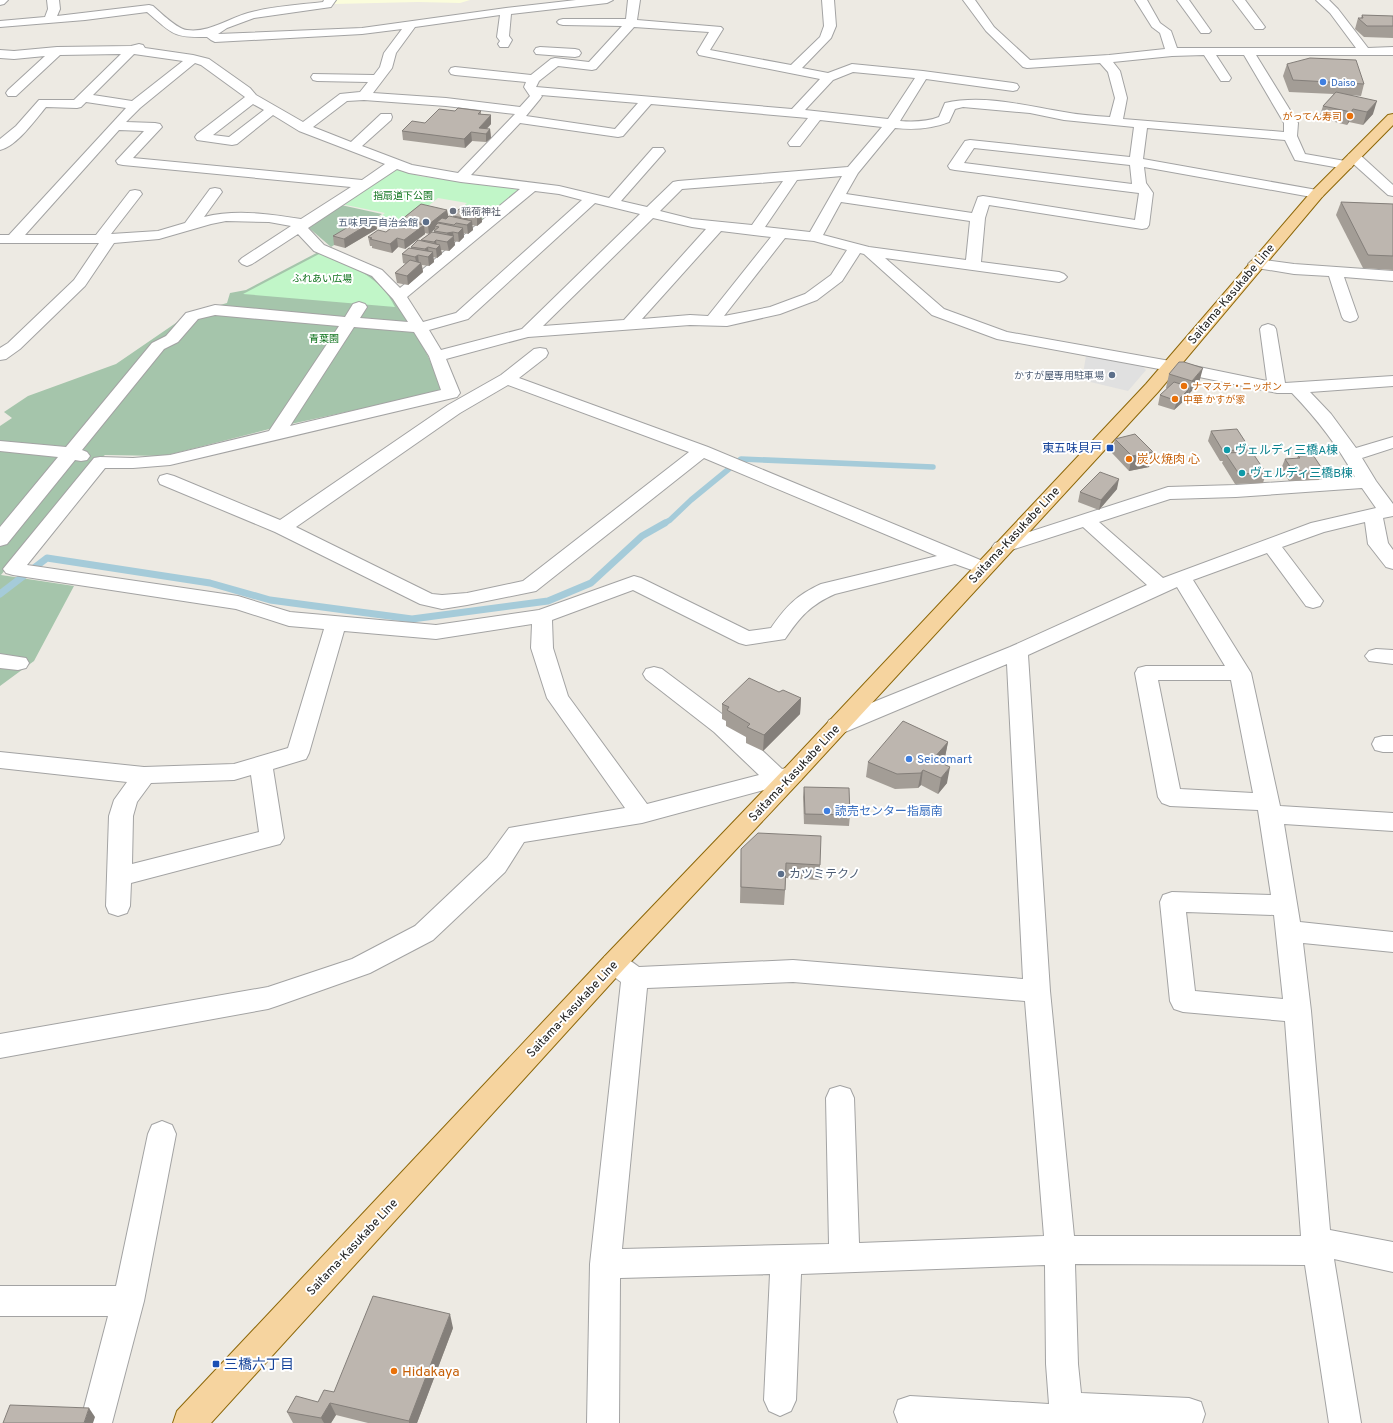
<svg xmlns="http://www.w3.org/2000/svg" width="1393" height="1423" font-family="Overpass,'Noto Sans JP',sans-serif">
<rect width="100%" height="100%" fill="#edeae3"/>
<polygon fill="#fbfddc" points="335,0 470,0 460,3 418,2 334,4"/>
<g fill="#a5c5ab">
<polygon points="341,205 382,214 331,247 308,227"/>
<path d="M324 249C339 257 356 264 370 274 405 298 427 353 443 391L277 427 164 456 105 455 91 465 1 575 74 586 34 661 0 686V426L12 418 4 412 28 396 116 364 189 314 227 303 230 293 246 290Z"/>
</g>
<g fill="#c1f6c8">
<polygon points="398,167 419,176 491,186 517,188 521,191 483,222 453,215 467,203 438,198 402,227 375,221 385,213 341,204"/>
<path d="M321 253C351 266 380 276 395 307L243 294Z"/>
</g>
<polygon fill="#e0e0e0" points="1086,356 1141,365 1146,370 1128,391 1082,380"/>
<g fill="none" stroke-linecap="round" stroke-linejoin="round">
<polyline stroke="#a5cbd9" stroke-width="5.5" points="663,524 670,520 691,500 741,459 933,467"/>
<polyline stroke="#a5cbd9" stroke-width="7" points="0,594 47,558 210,583 270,600 412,619 548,601 591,583 642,536 665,523"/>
<defs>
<g id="minor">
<polygon points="0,0 8,0 4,4 0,5"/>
<path d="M47 0H59L60 9 57 16 149 5 153 6C161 13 177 29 187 30 209 33 227 19 248 13 272 6 298 5 323 2L324 0H336L331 7 254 18 227 28 218 34 362 28 506 8 576 0H613L607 3 511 14 509 36 512 40 508 47H500L498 44 500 41 497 37 500 15 415 27 396 53 392 68 373 93 446 98 520 107 530 96 524 87 526 82 455 75 451 74 449 71 451 68 455 67 531 75 551 59 555 58 589 62 622 26 563 25 559 24 557 22 559 20 563 19H626L628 0H640L637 20 721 27 723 29 710 50 791 65 820 37 824 26 822 0H834L836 26 831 38 802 68 828 73 852 64 923 71 1013 83 1017 84 1019 87 1017 90 1013 91 926 79 900 121C913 122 926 122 939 117L945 103C984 94 1026 106 1064 112 1080 115 1095 116 1110 117L1115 98 1108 72 1100 63 1027 68 1023 67 986 31 963 0H975L994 27 1030 60 1109 55 1165 49 1160 33 1152 27 1135 0H1147L1160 23 1171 31 1177 48H1356L1330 13 1316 0H1329L1338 9 1368 48 1393 47V55H1256L1298 123 1297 136 1305 154 1351 162 1353 165 1351 168 1346 169 1295 160 1285 140 1147 128 1143 159 1317 190 1322 191 1324 194 1322 197 1317 198 1144 167 1146 183 1153 193 1149 225 1147 228 1142 229 989 205 985 218 981 262 1059 272 1064 274 1067 277 1064 280 1059 282 885 258 944 309 1007 332 1170 361 1267 381 1260 329 1262 326 1268 324 1274 326 1276 329 1285 383 1393 376V386L1310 392 1331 414 1356 448 1393 437V448L1362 458 1376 481 1393 504V516L1383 518 1388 543 1393 550V569L1386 567 1368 544 1365 522 1324 532 1282 547 1323 601 1320 606 1313 608 1306 606 1267 553 1193 580 1251 673 1280 806 1393 813V831L1284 824 1300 922 1393 932V952L1303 943 1311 1011 1330 1230 1393 1242V1272L1334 1259 1361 1423H1329L1305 1265 1075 1264 1078 1364 1081 1393 1189 1398 1201 1402 1205 1414 1202 1423H898L894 1412 898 1400 910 1396 1049 1404 1046 1364 1045 1265 801 1274 796 1400 791 1411 780 1416 769 1411 764 1400 770 1274 620 1278 619 1423H587L590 1264 621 982 605 970 601 963 605 956C621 950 626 958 639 967L793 960 1023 979 1007 664 845 732 837 734 829 732 826 726 829 720 1010 647 1147 585 1083 527 1002 553 995 551 992 547 995 543 1168 487 1236 485 1355 477C1338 446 1317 419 1292 393H1277L1170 371 997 339 932 315 864 254 860 253 842 281 817 300 780 314 727 326 690 325 528 337 446 359 460 393 457 397 170 465 133 468H105L27 565 238 596 290 612 436 625 539 610 634 576 641 578 749 631 771 628C786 606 797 595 821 584L937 556 704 458 536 591 467 605 442 609 420 604 275 532 160 484 158 480 160 476 167 474 174 476 280 520 448 405 501 375 534 349 540 348 546 349 548 353 546 357 519 378 708 447 990 564 993 568 990 572 983 574 955 564 835 594C810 605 800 617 785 639L746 645 739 643 633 590 552 620 553 648 568 696 647 804 759 775 714 732 646 679 643 674 646 669 654 667 662 669 730 720 782 769 793 766 801 768 804 774 801 780 642 823 524 842 505 872 433 940 370 973 277 1006 268 1009 0 1058V1034L268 987 352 959 415 926 487 858 509 828 625 808 547 698 531 648 532 624 436 639 344 631 309 753 306 759 273 769 284 838 280 844 131 883 130 906 127 913 118 916 109 913 106 906 109 816 114 800 127 782 0 768V752L144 767 234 764 288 748 324 629 289 626 236 609 13 575 6 573 3 569 94 458 100 457 133 458 170 455 269 431 339 326 215 315 198 319 178 342 164 349 82 450 87 452 90 456 87 460 81 461 75 460 7 544 0 546V527L58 457 0 451V441L66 447 152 343 166 336 186 313 215 305 345 317 353 304 359 302 365 304 367 307 360 318 408 322 393 299 372 276 314 251 298 234 252 264 247 266 242 264 239 261 242 258 291 226 269 222 226 221 211 224 159 239 114 243 85 286 20 349 6 359 0 360V348L8 343 74 280 99 243H0V235H9L126 108 86 102 81 107 77 108 46 107C35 120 17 146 0 150V139L16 126 39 100H74L121 54 60 55 16 96H8L6 93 8 90 45 56 14 59 0 58V50L14 51 57 47 131 46 139 44 143 45 145 48 193 55 209 59 250 88 256 95 303 122 340 94 360 92 368 82 317 81 313 80 311 77 313 74 374 75 380 67 384 53 402 29 362 34 215 42 211 40 207 37C172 38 172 33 147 12L85 20 0 27V21L45 17 48 9ZM634 27 709 32 697 52 699 55 820 79 792 109 536 87 539 81 558 66 592 70 596 69ZM134 54 183 61 132 101 93 95ZM1204 55 1221 81H1229L1231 78 1216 55H1244L1284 123V132L1123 119 1127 98 1120 71 1113 62 1172 56ZM195 63 201 65 245 97 197 134 195 137 197 140 232 145 237 144 273 115 299 131 385 164 362 180 133 158 162 127 160 124 155 123 126 122 140 108ZM853 72 915 78 888 119 805 110 833 80ZM541 95 638 103 615 129 526 116 540 99 542 96ZM364 100 446 106 515 114 458 173 412 165 362 146 391 120 392 117 391 114H381L351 142 313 127 347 101ZM253 104 264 110 229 137 213 135ZM651 104 808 118 788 143 790 146H800L820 120 882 127 848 167 678 181 673 182 647 207 621 201 665 151 663 148H653L609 198 559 186 471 175 520 123 618 137 623 136ZM963 107 1030 113 1064 120 1134 127 1130 157 970 140 965 141 948 166 950 169 955 170 1139 193 1135 220 983 196 978 197 972 213 846 194 858 173 895 128C914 130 931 129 949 122L955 109ZM119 130 144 131 116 161 118 164 123 165 351 187 301 219C269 214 236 209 204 217L222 192 220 189 215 188 210 189 185 223 158 231 111 234 142 194 140 191 135 190 130 191 96 235H25ZM974 148 1130 165 1132 184 964 163ZM397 169 409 173 461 182 520 189 400 288 382 270 324 245 308 228ZM842 176 810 232 765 227 797 180ZM783 181 752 225 692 219 660 211 682 189ZM535 191 559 194 582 200 456 313 423 322 407 297ZM841 202 970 221 966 260 869 247 823 235ZM595 203 640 214 522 329 441 350 429 330 468 319ZM653 218 692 227 706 229 624 320 543 326ZM721 231 771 237 708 316 690 315 642 319ZM785 238 814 241 847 250 831 275 805 294 770 307 724 316ZM354 327 414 332 429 356 441 390 290 426ZM508 385 689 452 523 581 467 593 442 595 432 594 296 527 460 413ZM1362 488 1376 508 1311 523 1163 578 1099 522 1170 499 1236 497ZM1177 587 1225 666H1146L1138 668 1135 673 1158 797 1162 803 1170 806 1258 810 1271 895 1172 892 1163 895 1160 902 1170 1001 1174 1009 1183 1012 1285 1021 1301 1236H1074L1050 991 1028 655ZM1158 680H1231L1253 793 1180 789ZM251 775 259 832 132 864 133 816 137 802 151 783 234 780ZM1186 912 1274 915 1283 999 1195 991ZM793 982 1025 1001 1044 1236 859 1243 854 1098 850 1089 840 1086 830 1089 826 1098 829 1244 622 1249 647 988Z"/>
<polygon points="1177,0 1189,0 1211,31 1209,33 1201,33"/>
<polygon points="1233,0 1245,0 1265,27 1263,29 1255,29"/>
<polygon points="540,47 575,49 579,50 581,53 579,56 575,57 536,54 534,51 536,48"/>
<polygon points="1354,153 1359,154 1393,185 1393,196 1388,195 1349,160 1347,157 1349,154"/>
<polygon points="1256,259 1294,264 1393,271 1393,281 1344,277 1358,317 1356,320 1350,322 1344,320 1342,317 1329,276 1294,274 1251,267 1248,264 1251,261"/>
<polygon points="1376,649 1393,650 1393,664 1369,661 1365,656 1369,651"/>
<polygon points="0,654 26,658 29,663 26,668 18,670 0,668"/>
<polygon points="1383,736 1393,736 1393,752 1383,752 1375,750 1372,744 1375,738"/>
<polygon points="162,1121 172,1125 176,1134 144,1301 112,1423 80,1423 108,1316 0,1316 0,1286 116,1286 148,1134 152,1125"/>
</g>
<polygon id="major" points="1393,114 1393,125 1322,197 1158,392 801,780 623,970 211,1423 173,1423 177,1411 605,956 785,768 1146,384 1312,191 1388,115"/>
</defs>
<use href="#minor" stroke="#a3a3a3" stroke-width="2"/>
<use href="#major" stroke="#8d6708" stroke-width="2"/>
<use href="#minor" fill="#fff" fill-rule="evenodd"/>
<use href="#major" fill="#f6d49f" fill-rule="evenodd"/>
</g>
<g fill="#a39d96" fill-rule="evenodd">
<polygon points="1362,15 1393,16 1393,38 1364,37 1355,29 1358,18 1361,18"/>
<polygon points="1287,64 1364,84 1361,96 1350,95 1373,114 1363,125 1349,122 1347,125 1319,118 1323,106 1334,94 1289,92 1283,76"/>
<polygon points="455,111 481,111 481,114 491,115 491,124 487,129 490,129 491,138 486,142 472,141 465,148 403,140 402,131 425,123"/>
<polygon points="1341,202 1393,204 1393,270 1363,268 1336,215"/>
<path d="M421 204 448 217H453V216L481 213 482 222 477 226 472 225 473 230 468 234 464 233V237L459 242 454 241 455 245 449 251 441 250 442 254 437 258 433 257 434 262 429 266 422 265 423 272 408 285 397 283 395 273 406 264 403 263 402 254 411 248V247L422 241 421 240 429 234 425 233V234L405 249 398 247 392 253 372 248V246H370L368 237 386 232ZM435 229 434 231V232L429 234Z"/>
<polygon points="375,220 377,229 345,248 334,245 333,236"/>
<polygon points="1169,374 1199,383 1188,395 1187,398 1174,410 1158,405 1160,395 1167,389 1166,388"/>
<polygon points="1211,431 1250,449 1249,452 1266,473 1263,483 1235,484 1222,463 1223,461 1220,461 1208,441"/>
<polygon points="1115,439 1153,452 1149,467 1129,471 1112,453"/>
<polygon points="1298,456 1323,470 1319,480 1289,481 1281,469 1285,459 1297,458"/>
<polygon points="1117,489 1099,510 1078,502 1080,492"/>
<polygon points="779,692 801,698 800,714 763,751 746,743 746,737 726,726 726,721 722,719 722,704"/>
<polygon points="948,742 945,757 940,763 947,783 938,794 921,785 918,788 895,789 866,777 868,762"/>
<polygon points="804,787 850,815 849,826 804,824 803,797"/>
<polygon points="741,849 820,865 819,880 786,878 784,905 740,903"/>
<polygon points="453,1328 417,1423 368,1423 336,1415 331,1423 293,1423 287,1412 318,1402 334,1392"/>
</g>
<g fill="#847f7a">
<polygon points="1377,101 1373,114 1363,125 1367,112"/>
<polygon points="1353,109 1349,122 1347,125 1351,112"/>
<polygon points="491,115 491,124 482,133 479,128"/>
<polygon points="490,129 491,138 486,142 486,134"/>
<polygon points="471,132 472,141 465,148 464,139"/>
<polygon points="447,210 449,219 437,222 438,227 435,226 435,229 429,234 428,225"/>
<polygon points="481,213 482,222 477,226 477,217"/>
<polygon points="467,215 468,224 472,221 473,230 468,234 467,225 464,224 464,218"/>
<polygon points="375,220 377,229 345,248 344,239"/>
<polygon points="419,223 420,228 424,225 425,234 405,249 404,240"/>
<polygon points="463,228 464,237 459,242 458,233"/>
<polygon points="453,232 455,245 449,251 447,242 448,241 447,233"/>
<polygon points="397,238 398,247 392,253 390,244"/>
<polygon points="436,240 437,248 440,245 442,254 437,258 436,249 435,249 434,242"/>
<polygon points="428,247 429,256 433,252 434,262 429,266 428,257 426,257 425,249"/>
<polygon points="418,255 419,264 417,266 415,257"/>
<polygon points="421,263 423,272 408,285 407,276"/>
<polygon points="1203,368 1199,383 1188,395 1192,381"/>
<polygon points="1189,389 1187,398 1174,410 1177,401"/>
<polygon points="1153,452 1149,467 1129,471 1132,456"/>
<polygon points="1119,479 1117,489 1099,510 1101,500"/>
<polygon points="801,698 800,714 763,751 764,735"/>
<polygon points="948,742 945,757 931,774 933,759"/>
<polygon points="950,767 947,783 938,794 941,778"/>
<polygon points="923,770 921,785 918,788 921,773"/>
<polygon points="450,1314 453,1328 417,1423 409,1423 409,1421"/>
<polygon points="330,1403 336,1415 331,1423 324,1423 321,1418"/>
<polygon points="89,1408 95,1417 93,1423 84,1423"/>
</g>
<g fill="#bdb6af" stroke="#847f7a">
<polygon points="1362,15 1393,16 1393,26 1367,26 1358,18 1363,18"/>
<polygon points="1310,58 1356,60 1364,84 1293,80 1287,64"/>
<polygon points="1336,92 1377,101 1367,112 1353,109 1351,112 1323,106"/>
<polygon points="458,108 481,111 478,114 491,115 479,128 490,129 486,134 471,132 464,139 402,131 412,121 425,123 439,109 455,111"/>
<polygon points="1341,202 1393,204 1393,256 1368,255"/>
<polygon points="421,204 447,210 428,225 419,223 418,224 424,225 404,240 397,238 390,244 370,239 372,238 368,237 378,230 386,232"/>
<polygon points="459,209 481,213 477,217 467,215 464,218 453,216"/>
<polygon points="449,216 472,221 467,225 456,223 454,225 437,222 442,218 446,219"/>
<polygon points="365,217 375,220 344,239 333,236"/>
<polygon points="438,223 463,228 458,233 453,232 447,233 434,231 439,227 435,226"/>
<polygon points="432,232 454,236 447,242 436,240 434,242 421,240"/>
<polygon points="418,240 440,245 436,249 428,247 425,249 411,247"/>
<polygon points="409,248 433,252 428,257 418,255 415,257 402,254"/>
<polygon points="410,260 421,263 407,276 395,273"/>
<polygon points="1179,362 1184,362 1203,368 1192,381 1169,374"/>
<polygon points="1174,382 1187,386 1189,389 1177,401 1160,395"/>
<polygon points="1237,429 1250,449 1223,451 1211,431"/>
<polygon points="1135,434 1153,452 1132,456 1115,439"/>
<polygon points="1252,452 1266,473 1239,474 1225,453"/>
<polygon points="1313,455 1323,470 1293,471 1285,459 1300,458 1298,456"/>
<polygon points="1100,472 1119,479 1101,500 1080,492"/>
<polygon points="749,678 779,692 783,690 801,698 764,735 747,727 750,724 727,710 729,707 722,704"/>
<polygon points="903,721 948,742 933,759 950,767 941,778 923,770 921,773 897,774 868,762"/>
<polygon points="804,787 849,788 850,815 805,814"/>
<polygon points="758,833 821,836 820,865 786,863 785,890 741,887 741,849"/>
<polygon points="373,1296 450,1314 409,1421 330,1403 321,1418 287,1412 296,1396 318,1402 324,1390 334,1392"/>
<polygon points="10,1405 89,1408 84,1423 3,1423"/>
</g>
<g fill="#3f7fe0" stroke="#fff" stroke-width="1.5">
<circle cx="1323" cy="82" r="4"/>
<circle cx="909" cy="759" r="4"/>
<circle cx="827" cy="811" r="4"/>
</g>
<g fill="#e8710a" stroke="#fff" stroke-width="1.5">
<circle cx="1350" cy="116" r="4"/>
<circle cx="1184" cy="386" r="4"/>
<circle cx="1175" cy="399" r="4"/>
<circle cx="1129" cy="459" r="4"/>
<circle cx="394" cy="1371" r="4"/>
</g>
<circle fill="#6b7280" stroke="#fff" stroke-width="1.5" cx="453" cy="211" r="4"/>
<g fill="#5c6f8a" stroke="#fff" stroke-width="1.5">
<circle cx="426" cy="222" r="4"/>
<circle cx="1112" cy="375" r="4"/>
<circle cx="781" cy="874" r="4"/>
</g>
<g fill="#1a4fb4" stroke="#fff" stroke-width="1.5">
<rect x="1106" y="444" width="8" height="8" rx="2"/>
<rect x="212" y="1360" width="8" height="8" rx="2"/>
</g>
<g fill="#0f9aa8" stroke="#fff" stroke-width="1.5">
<circle cx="1227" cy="450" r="4"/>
<circle cx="1242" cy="473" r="4"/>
</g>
<g text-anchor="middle" stroke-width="4" stroke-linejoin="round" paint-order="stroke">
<g font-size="10" fill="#366cbe" stroke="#fff" text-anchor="start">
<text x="1331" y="86">Daiso</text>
</g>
<g font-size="10" fill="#c56008" stroke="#fff" text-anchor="start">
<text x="1342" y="120" text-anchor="end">がってん寿司</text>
<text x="1192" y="390">ナマステ・ニッポン</text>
<text x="1183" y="403">中華 かすが家</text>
</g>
<g font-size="10" fill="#11741e" stroke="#fff">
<text x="403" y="199">指扇道下公園</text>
<text x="322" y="282">ふれあい広場</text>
<text x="324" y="342">青葉園</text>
</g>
<g font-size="10" fill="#5b616d" stroke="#fff" text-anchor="start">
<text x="461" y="215">稲荷神社</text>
</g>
<g font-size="10" fill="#4e5e75" stroke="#fff" text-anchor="end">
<text x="418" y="226">五味貝戸自治会館</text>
<text x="1104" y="379">かすが屋専用駐車場</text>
</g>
<g font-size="12" fill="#1c1c1c" stroke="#fff">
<text transform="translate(1231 294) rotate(-50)" y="4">Saitama-Kasukabe Line</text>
<text transform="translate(1014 535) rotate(-47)" y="4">Saitama-Kasukabe Line</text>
<text transform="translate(794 773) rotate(-47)" y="4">Saitama-Kasukabe Line</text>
<text transform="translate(572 1009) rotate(-47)" y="4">Saitama-Kasukabe Line</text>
<text transform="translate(352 1247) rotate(-47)" y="4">Saitama-Kasukabe Line</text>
</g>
<g font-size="12" fill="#164399" stroke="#fff" text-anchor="end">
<text x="1102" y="452">東五味貝戸</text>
</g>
<g font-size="12" fill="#0d838f" stroke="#fff" text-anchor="start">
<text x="1235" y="454">ヴェルディ三橋A棟</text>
<text x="1250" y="477">ヴェルディ三橋B棟</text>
</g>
<g font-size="12" fill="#c56008" stroke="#fff" text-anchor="start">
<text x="1137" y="463">炭火焼肉 心</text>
</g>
<g font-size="12" fill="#366cbe" stroke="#fff" text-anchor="start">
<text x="917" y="763">Seicomart</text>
<text x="835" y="815">読売センター指扇南</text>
</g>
<g font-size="12" fill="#4e5e75" stroke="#fff" text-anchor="start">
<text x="789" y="878">カツミテクノ</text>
</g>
<g font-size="14" fill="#164399" stroke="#fff" text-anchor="start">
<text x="224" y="1369">三橋六丁目</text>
</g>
<g font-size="14" fill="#c56008" stroke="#fff" text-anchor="start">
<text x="402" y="1376">Hidakaya</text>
</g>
</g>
</svg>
